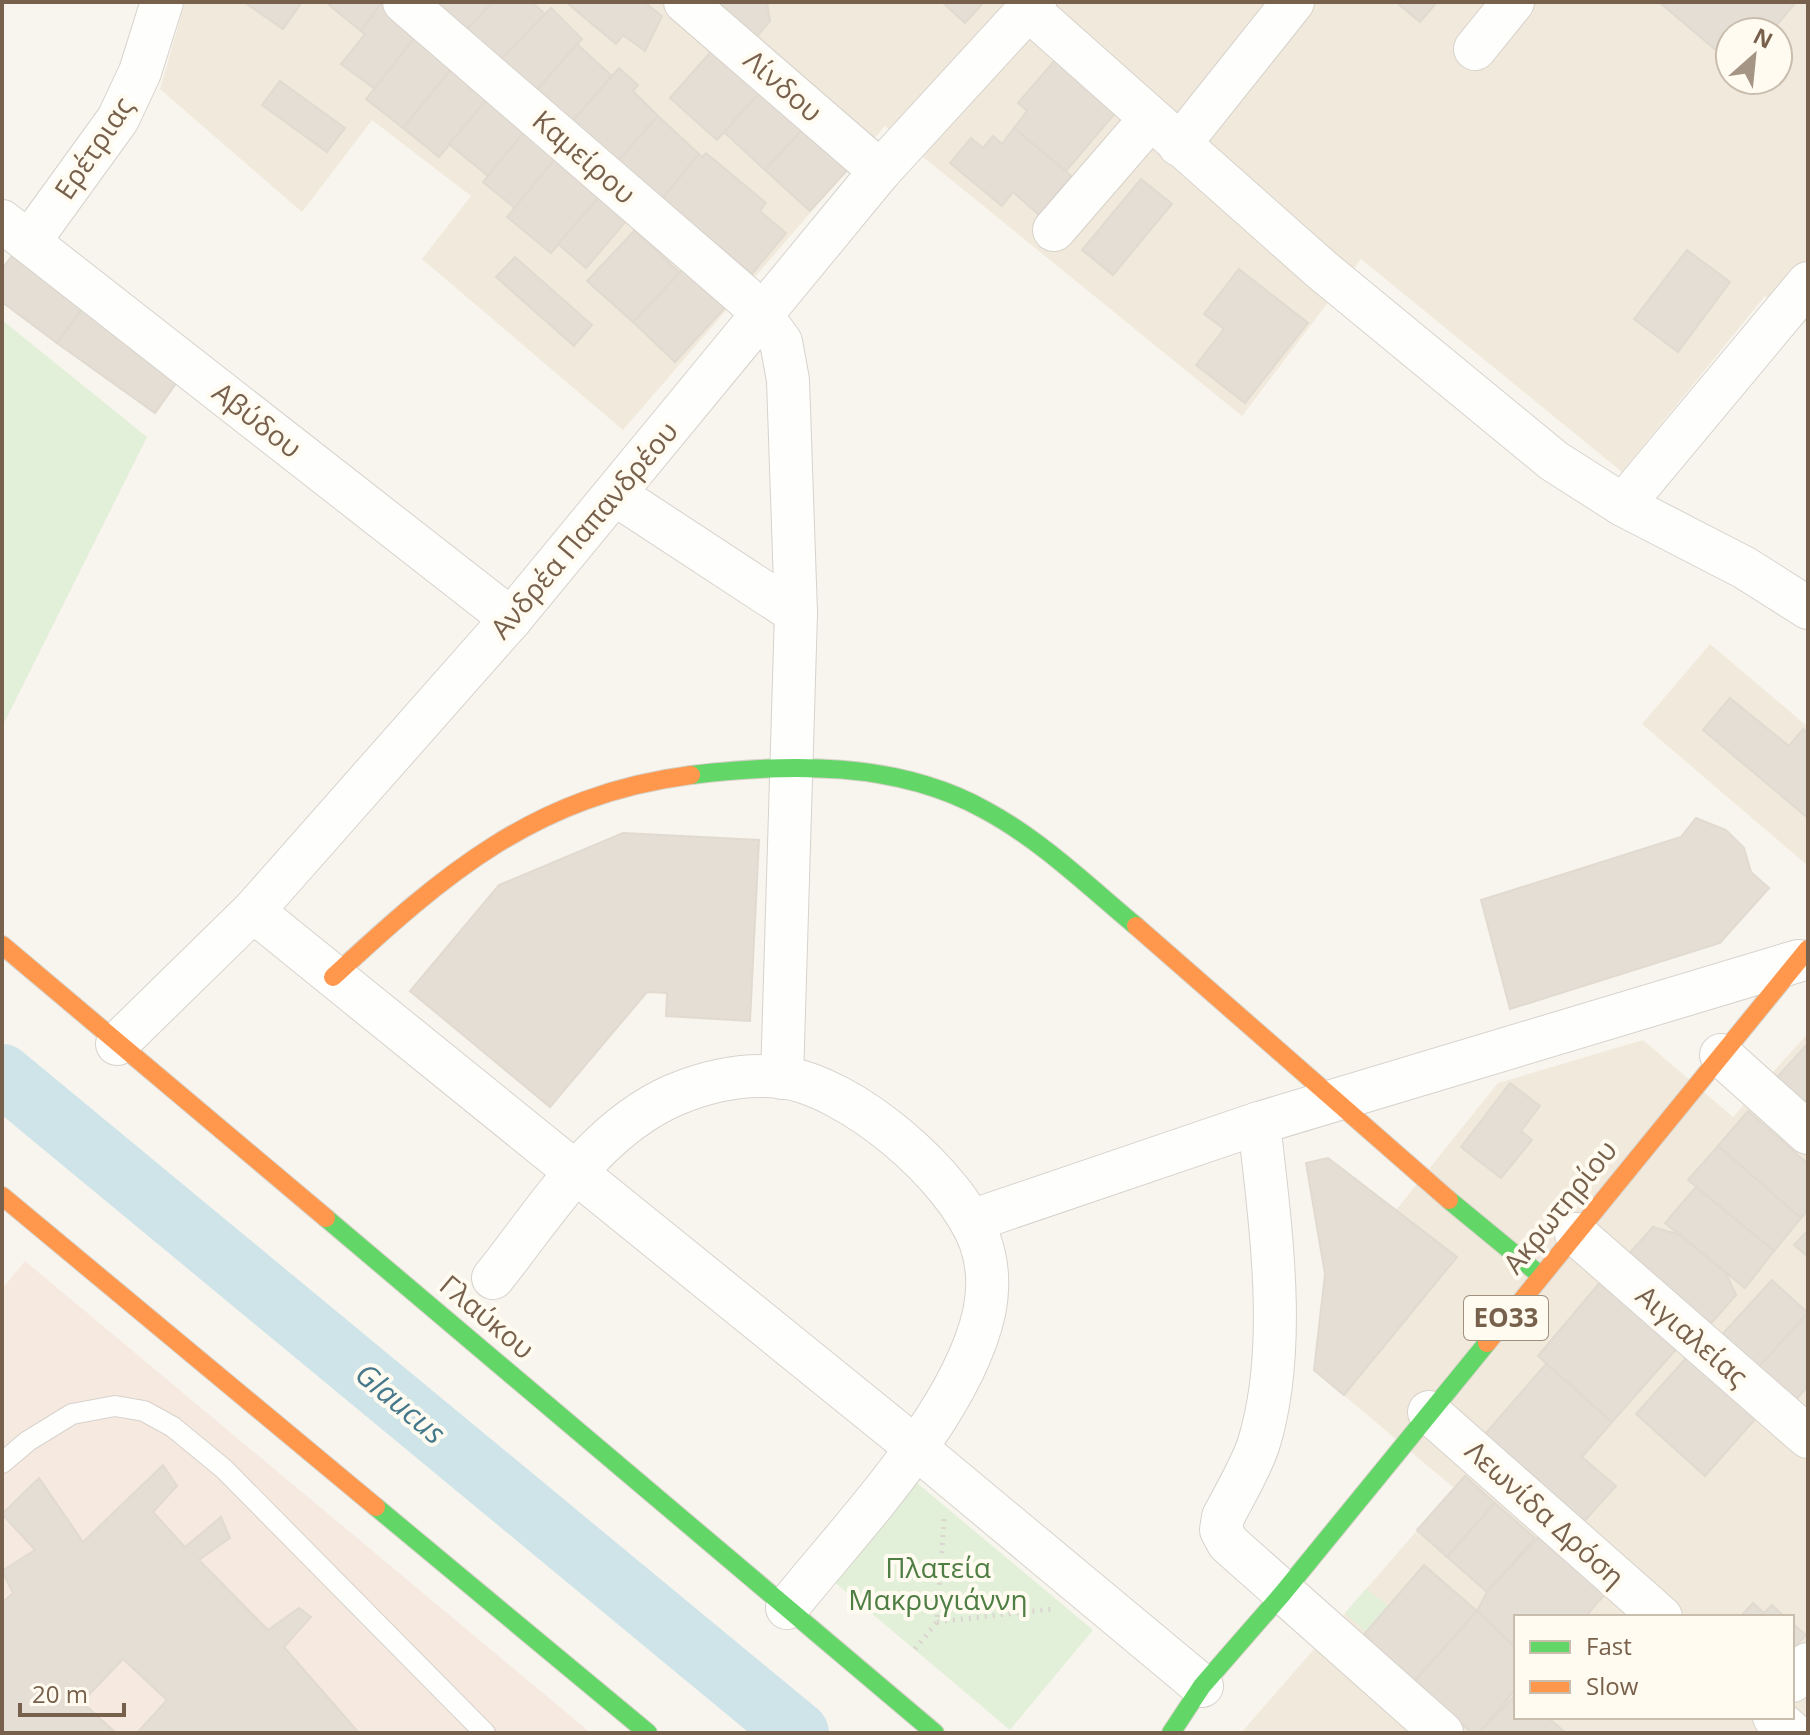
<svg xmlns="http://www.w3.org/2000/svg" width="1810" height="1735" font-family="'Open Sans',sans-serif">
<rect width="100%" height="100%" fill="#f8f5ee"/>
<g fill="#f1e9db" fill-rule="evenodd">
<path d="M185 2H1808V324L1765 296 1622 472 1361 259 1242 416 885 126 623 430 422 259 471 196 372 120 302 212 160 89ZM1730 32H1778V80H1730Z"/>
<polygon points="1710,644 1808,727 1807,865 1642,724"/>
<path d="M1808 1033V1733H1241L1454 1488 1314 1370 1325 1274 1306 1163 1328 1158 1396 1210 1498 1083 1643 1040 1733 1117ZM1516 1617H1792V1717H1516Z"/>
</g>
<polygon fill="#f6e9df" points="25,1261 591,1733 2,1733 2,1289"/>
<g fill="#e3f0d9">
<polygon points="2,320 147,437 2,727"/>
<polygon points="916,1482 1093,1630 1010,1730 833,1581"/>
<polygon points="1366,1589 1389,1606 1366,1632 1345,1613"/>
</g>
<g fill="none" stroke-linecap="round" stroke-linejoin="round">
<polyline stroke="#cfe4e9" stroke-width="62" points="2,1075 798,1733"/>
</g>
<g fill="#e5ded5" stroke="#e1dad0" stroke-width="2">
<polygon points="244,2 302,2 283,29"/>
<polygon points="332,2 382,2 361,31 329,5"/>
<polygon points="382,2 420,31 375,89 341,64 365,34 361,31"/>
<polygon points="434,2 493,2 465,31"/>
<polygon points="493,2 532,2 545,14 499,61 465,31"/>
<polygon points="566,2 644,2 662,16 645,51 623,35 616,44"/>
<polygon points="717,2 767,2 770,21 748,47"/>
<polygon points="942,2 984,2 965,23"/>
<polygon points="1396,2 1437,2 1420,22"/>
<polygon points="1659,2 1796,2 1771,32 1730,32 1730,62"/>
<polygon points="551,8 582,39 536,91 499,61"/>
<polygon points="420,31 457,62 403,128 366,99"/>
<polygon points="577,44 612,76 571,123 536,91"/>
<polygon points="716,46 764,88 717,140 670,98"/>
<polygon points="1056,59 1117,111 1066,171 1014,128 1027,111 1018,103"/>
<polygon points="457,62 493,92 439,157 403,128"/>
<polygon points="619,68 638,85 633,91 658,116 617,162 571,123"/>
<polygon points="280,81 345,128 327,152 262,105"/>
<polygon points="764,88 806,126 765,170 724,132"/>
<polygon points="493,92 525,131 488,176 449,144"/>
<polygon points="658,116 699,154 662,199 617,162"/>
<polygon points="806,126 850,167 810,211 765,170"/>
<polygon points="1014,128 1071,176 1039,215 1013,192 1002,206 950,163 971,138 983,148 993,136 1002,144"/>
<polygon points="525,131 557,157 515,208 483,182"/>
<polygon points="706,153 766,203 760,211 786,233 752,274 662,199 699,154 702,157"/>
<polygon points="557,157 605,190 551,253 507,217"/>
<polygon points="1141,179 1172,204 1113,275 1082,250"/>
<polygon points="605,190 633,213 586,268 558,244"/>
<polygon points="635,230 680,273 633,322 587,281"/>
<polygon points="1687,250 1730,282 1678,352 1634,319"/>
<polygon points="14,253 85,305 57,343 2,302 2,269"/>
<polygon points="515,257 592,325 574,346 496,277"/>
<polygon points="689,263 731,301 675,362 633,322"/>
<polygon points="1239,269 1308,323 1245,403 1196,365 1224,329 1204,314"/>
<polygon points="85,305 182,375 155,413 57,343"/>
<polygon points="1730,698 1789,746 1803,729 1808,733 1808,818 1703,730"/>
<polygon points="1696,818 1726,830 1744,848 1751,872 1769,888 1720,943 1510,1009 1481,900 1681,837"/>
<polygon points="623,833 759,840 750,1021 666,1016 667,993 647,992 550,1107 410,991 499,885"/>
<polygon points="1808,1043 1808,1115 1772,1083"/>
<polygon points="1510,1083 1540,1106 1521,1131 1532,1140 1501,1178 1461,1147"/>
<polygon points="1748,1111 1808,1164 1808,1210 1801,1218 1718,1146"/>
<polygon points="1718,1146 1801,1218 1774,1251 1688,1180"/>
<polygon points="1328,1158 1457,1257 1344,1395 1314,1370 1325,1274 1306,1163"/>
<polygon points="1696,1187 1774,1251 1745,1288 1665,1223"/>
<polygon points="1653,1227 1680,1235 1726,1273 1736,1295 1706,1329 1626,1257"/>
<polygon points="1808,1230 1808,1257 1794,1245"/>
<polygon points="1602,1280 1680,1345 1612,1422 1538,1356"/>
<polygon points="1772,1280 1808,1313 1755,1371 1717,1340"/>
<polygon points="1808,1313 1808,1386 1793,1403 1755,1371"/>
<polygon points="1688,1356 1757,1417 1705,1476 1636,1414"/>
<polygon points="1546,1364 1612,1422 1582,1457 1616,1486 1579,1527 1480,1440"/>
<polygon points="163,1465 177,1486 153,1512 185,1547 221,1517 230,1538 199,1560 268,1630 299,1608 311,1617 284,1647 359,1733 137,1733 167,1700 123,1659 82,1702 116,1733 2,1733 2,1603 13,1593 2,1571 35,1550 2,1514 39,1478 83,1542"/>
<polygon points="1465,1476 1495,1503 1447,1557 1417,1530"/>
<polygon points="1495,1503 1535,1538 1487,1592 1447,1557"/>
<polygon points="1541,1535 1606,1593 1585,1617 1516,1617 1516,1648 1477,1611 1487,1592"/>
<polygon points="1424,1565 1477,1611 1413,1683 1361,1638"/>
<polygon points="1753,1603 1764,1613 1772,1605 1785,1617 1740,1617"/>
<polygon points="1477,1611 1516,1648 1516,1689 1479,1733 1472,1733 1413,1683"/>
<polygon points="1792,1623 1806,1635 1792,1650"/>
<polygon points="1516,1694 1516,1717 1547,1717 1566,1733 1479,1733"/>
</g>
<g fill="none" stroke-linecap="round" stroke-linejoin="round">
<defs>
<polyline id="lane" points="2,1463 28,1441 72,1414 115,1406 144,1411 173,1427 224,1469 485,1733"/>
<g id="street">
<polyline points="404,2 753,304 781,342 788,380 796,613 782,1078"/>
<polyline points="685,2 880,171"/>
<polyline points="1028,9 1322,270 1554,461 1623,505 1745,568 1808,608"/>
<polyline points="1475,49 1513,2"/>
<polyline points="1179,145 1293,2"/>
<polyline points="2,221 511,619"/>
<polyline points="1054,230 1150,119"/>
<polyline points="29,242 118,119 140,72 162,2"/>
<polyline points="616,495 796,613"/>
<polyline points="1623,505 1808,283"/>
<polyline points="253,911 915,1447 1202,1686"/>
<polyline points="117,1044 253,911 511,619 880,171 1035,2"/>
<polyline points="1721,1055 1808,1133"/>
<path d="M1259 1123C1270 1224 1289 1348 1258 1446 1249 1471 1235 1494 1223 1517L1221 1530 1228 1543 1442 1733"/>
<polyline points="971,1221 1259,1123 1798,961"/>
<polyline points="1576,1234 1808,1437"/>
<path d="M493 1278C546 1212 594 1130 674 1095 707 1081 745 1073 781 1077 851 1086 955 1175 980 1241 988 1263 989 1289 984 1313 962 1413 852 1527 787 1608"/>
<polyline points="1429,1412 1661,1617"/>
<polyline points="1792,1681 1808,1664"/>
<polyline points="1774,1717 1792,1733"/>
</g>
<g id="fast">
<path d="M691 775C789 763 897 761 985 810 1041 840 1088 886 1136 926"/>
<polyline points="1449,1200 1540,1275"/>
<polyline points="326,1218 935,1733"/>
<polyline points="376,1507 648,1733"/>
<polyline points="1171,1733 1202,1686 1283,1593 1487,1343"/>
</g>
<g id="slow">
<polyline points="1136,926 1449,1200"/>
<polyline points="2,945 326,1218"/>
<path d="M333 977C444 874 535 795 691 775"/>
<polyline points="2,1196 376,1507"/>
<polyline points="1487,1343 1808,949"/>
</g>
</defs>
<use href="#lane" stroke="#d7d2cc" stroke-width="22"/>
<use href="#street" stroke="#d7d2cc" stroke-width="44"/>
<use href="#fast" stroke="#d6d1c8" stroke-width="20"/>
<use href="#slow" stroke="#d6d1c8" stroke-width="20"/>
<g stroke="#dad5cf" stroke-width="5" stroke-dasharray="2 6" stroke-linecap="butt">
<polyline points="937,1622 1052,1609"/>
<polyline points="915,1649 937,1622 944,1519"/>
</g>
<use href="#lane" stroke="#fefefc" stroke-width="20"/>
<use href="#street" stroke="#fefefc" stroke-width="42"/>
<use href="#fast" stroke="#63d668" stroke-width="18"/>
<use href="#slow" stroke="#ff974d" stroke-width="18"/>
</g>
<g text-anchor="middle" stroke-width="8" stroke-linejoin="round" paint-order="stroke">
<rect fill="#fffbf0" stroke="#a08f7d" stroke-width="2" x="1464" y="1296" width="84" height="44" rx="6"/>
<g font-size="26" font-weight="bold" fill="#78614c">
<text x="1506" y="1327">ΕΟ33</text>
</g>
<g font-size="28" fill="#78614c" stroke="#fffbf0">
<text transform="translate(783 86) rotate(41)" y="10">Λίνδου</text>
<text transform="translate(94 148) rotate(-56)" y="10">Ερέτριας</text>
<text transform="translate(584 157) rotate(41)" y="10">Καμείρου</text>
<text transform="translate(257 420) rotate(38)" y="10">Αβύδου</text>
<text transform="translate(584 530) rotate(-50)" y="10">Ανδρέα Παπανδρέου</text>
<text transform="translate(1560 1207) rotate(-51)" y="10">Ακρωτηρίου</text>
<text transform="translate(487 1317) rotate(40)" y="10">Γλαύκου</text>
<text transform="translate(1692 1336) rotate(41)" y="10">Αιγιαλείας</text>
<text transform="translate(1545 1514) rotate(42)" y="10">Λεωνίδα Δρόση</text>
</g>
<g font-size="28" fill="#4e7e43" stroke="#fffbf0">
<text x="938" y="1578">Πλατεία<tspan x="938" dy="32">Μακρυγιάννη</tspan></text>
</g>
<g font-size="30" font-style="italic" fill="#45788b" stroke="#fffbf0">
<text transform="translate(400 1404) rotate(40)" y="10">Glaucus</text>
</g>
</g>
<rect width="1810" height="1735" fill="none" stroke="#78614c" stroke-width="8"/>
<rect x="1514" y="1615" width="280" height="104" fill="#fffbf0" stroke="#c9bdae" stroke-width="2"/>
<rect x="1530" y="1641" width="40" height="12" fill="#63d668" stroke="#c9bdae" stroke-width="2"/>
<text x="1586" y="1655" font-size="24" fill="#78614c">Fast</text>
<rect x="1530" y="1681" width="40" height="12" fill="#ff974d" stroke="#c9bdae" stroke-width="2"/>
<text x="1586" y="1695" font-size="24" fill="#78614c">Slow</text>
<g transform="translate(1754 56) rotate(27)"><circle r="38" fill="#fffbf0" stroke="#c9bdae" stroke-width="2"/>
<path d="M0-6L14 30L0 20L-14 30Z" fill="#a59585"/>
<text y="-12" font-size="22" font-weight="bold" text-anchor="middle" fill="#78614c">N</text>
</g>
<path d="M20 1703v12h104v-12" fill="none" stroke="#78614c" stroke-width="4"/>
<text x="32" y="1703" font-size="24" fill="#78614c" stroke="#fffbf0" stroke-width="6" paint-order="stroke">20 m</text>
</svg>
